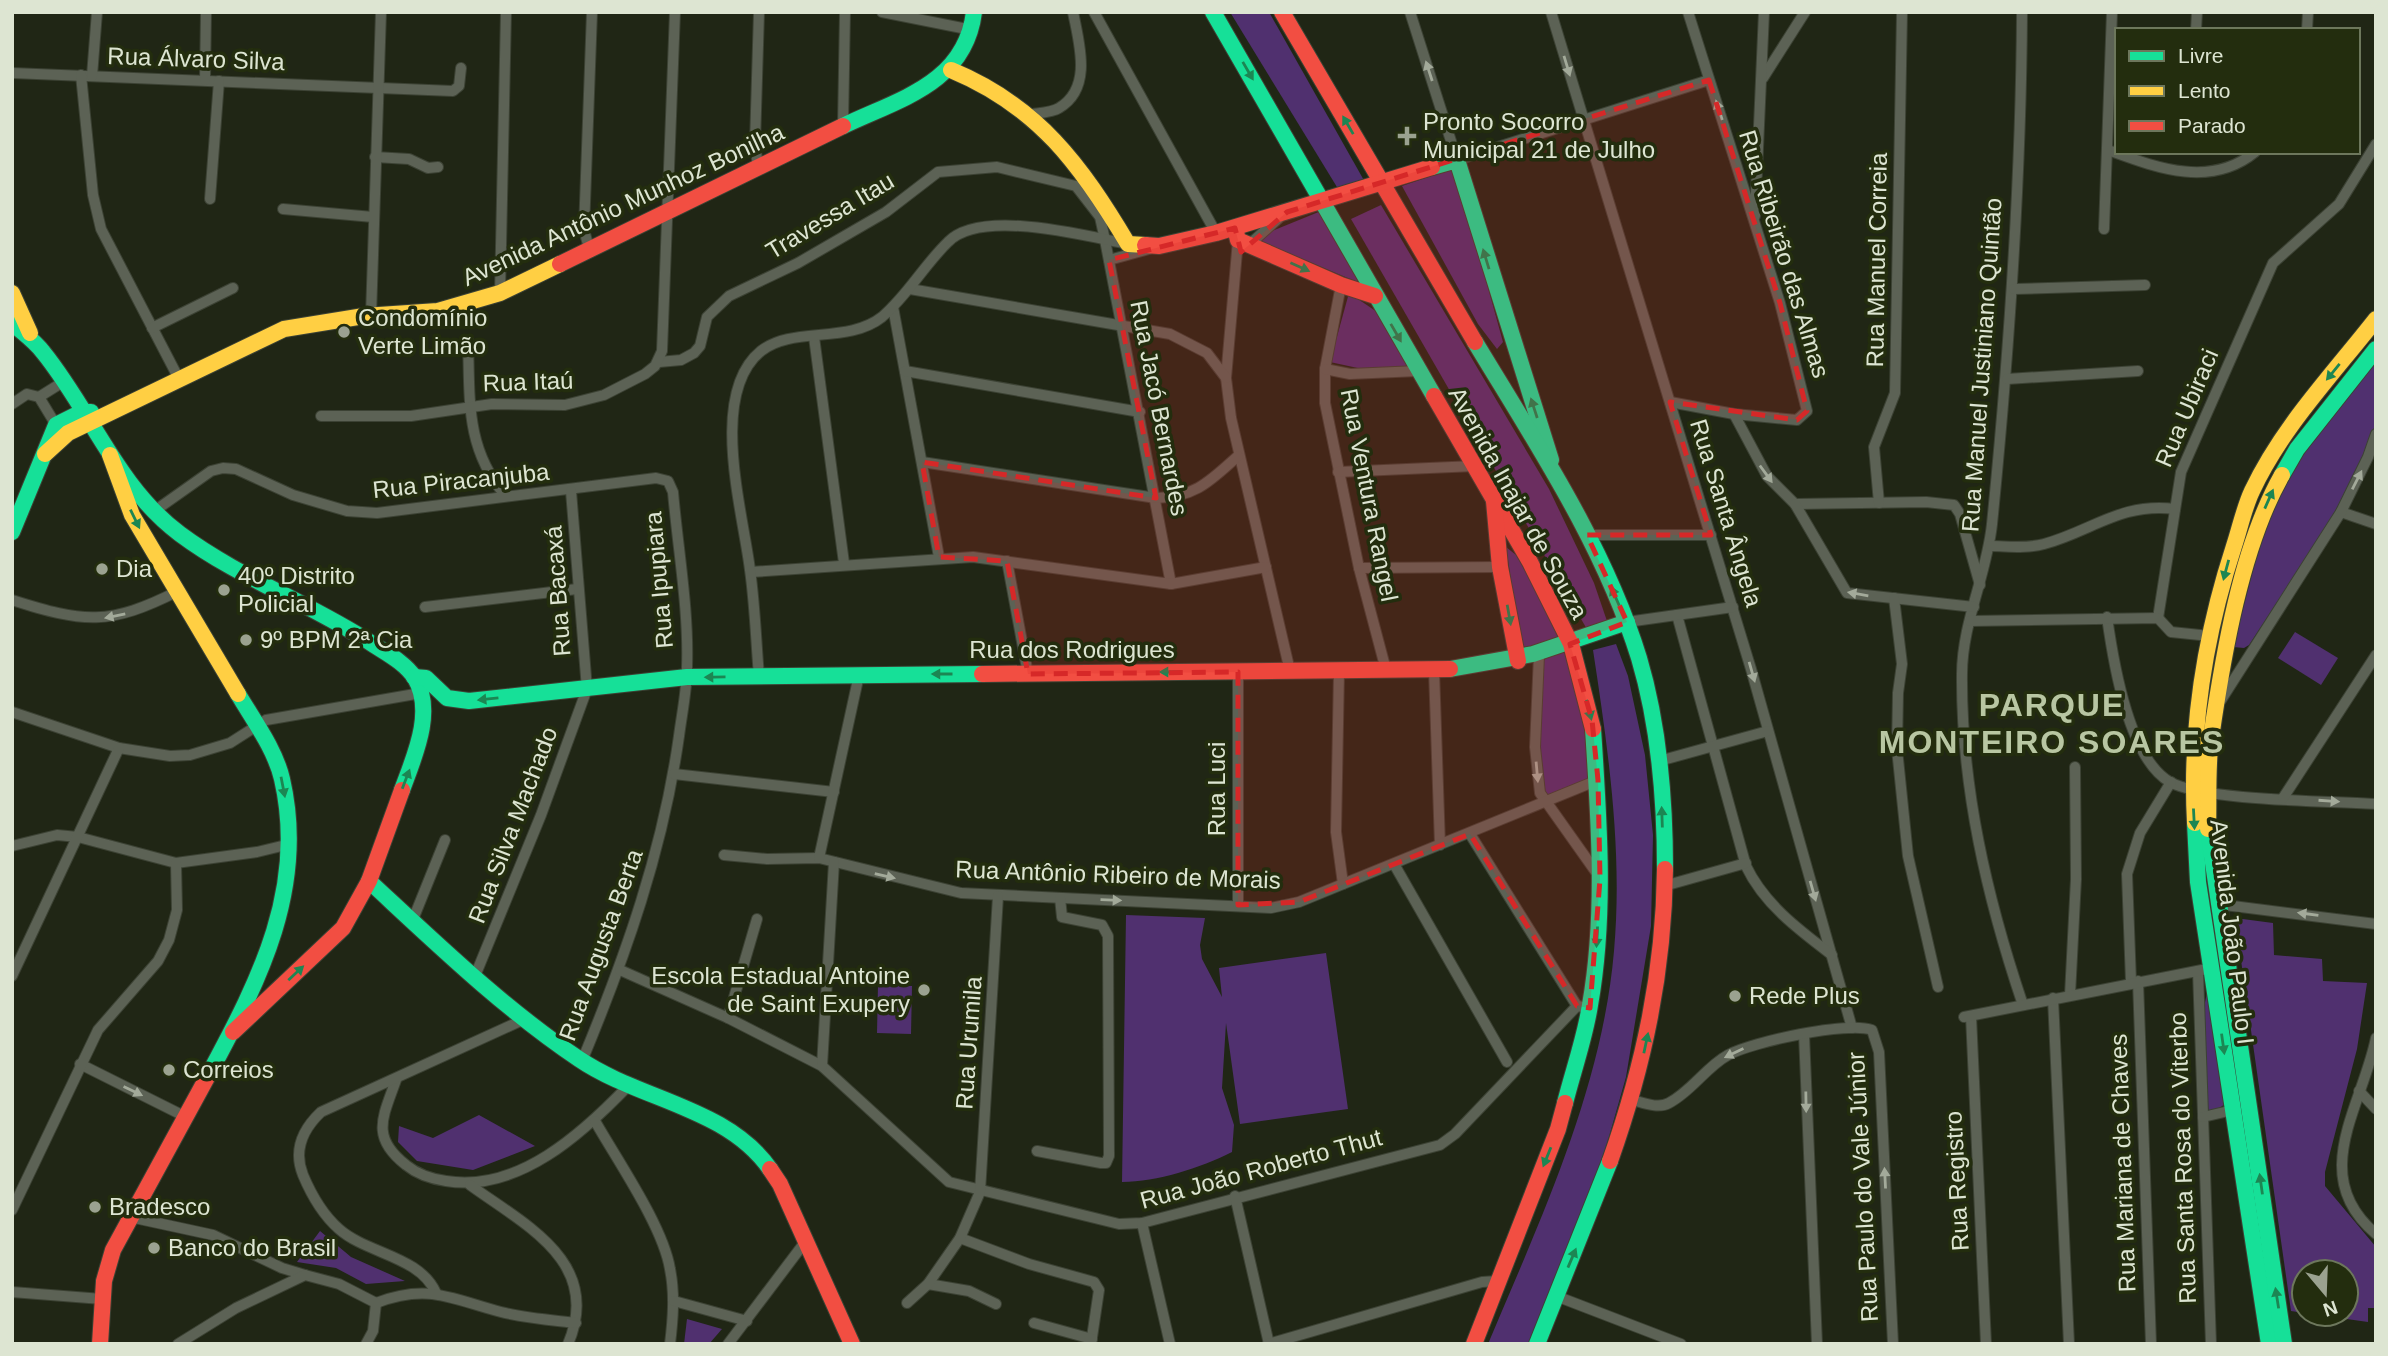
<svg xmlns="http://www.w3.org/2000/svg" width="2388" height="1356" font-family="Arial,sans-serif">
<rect width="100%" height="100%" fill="#202615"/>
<g fill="#50306f">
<polygon points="1230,12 1269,12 1366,184 1340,192"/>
<polygon points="1455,168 1503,342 1497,349 1478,324 1402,186"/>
<polygon points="1381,205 1549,489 1594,583 1608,624 1588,631 1351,219"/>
<polygon points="1326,209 1367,286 1259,241 1272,231"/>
<polygon points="1349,293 1383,316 1412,366 1367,370 1330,362"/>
<polygon points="2376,355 2376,423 2371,440 2332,519 2249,645 2244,648 2233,647 2265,524 2302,451"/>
<polygon points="1506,547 1516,555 1560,630 1558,640 1526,655 1521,646"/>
<polygon points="2295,632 2338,658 2321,685 2278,658"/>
<path d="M1616 644 1628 676 1645 755 1653 835 1651 926 1626 1077 1601 1165 1531 1344H1488C1541 1218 1602 1089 1614 951 1623 850 1608 749 1593 650Z"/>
<polygon points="1572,650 1598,780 1546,801 1540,793 1539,655"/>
<path d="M1126 915 1205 918 1200 945 1202 959 1222 997 1219 968 1326 953 1348 1109 1240 1124 1226 1023 1222 1088 1234 1125 1232 1152C1200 1168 1157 1182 1122 1182Z"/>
<polygon points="2235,918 2273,923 2274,955 2322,959 2323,981 2367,983 2357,1049 2325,1172 2325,1186 2376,1247 2376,1308 2368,1308 2368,1322 2311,1314 2346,1314 2346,1272 2304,1272 2304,1313 2291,1311"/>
<polygon points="2212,969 2231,1099 2206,1119 2204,1007"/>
<polygon points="878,985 912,986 911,1034 877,1033"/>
<polygon points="479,1115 535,1146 473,1170 417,1161 398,1142 399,1126 433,1138"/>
<polygon points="320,1231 351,1257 405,1281 366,1284 336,1268 297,1262"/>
<polygon points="687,1319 722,1329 709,1344 684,1344"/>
</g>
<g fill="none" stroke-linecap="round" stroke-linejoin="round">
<defs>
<g id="street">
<polyline points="882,12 972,30"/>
<polyline points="1094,12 1216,233"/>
<polyline points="1410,12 1457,160 1709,80"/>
<polyline points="1551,12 1751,669 1852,1028"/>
<path d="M2022 12C2021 183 2009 354 1992 524 1987 574 1962 623 1962 674 1961 787 1987 898 2023 1005"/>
<polyline points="2196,30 2197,12"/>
<polyline points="2307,30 2308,12"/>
<polyline points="12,73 453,91 459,86 461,68"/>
<polyline points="81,75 93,195 101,229 179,379"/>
<polyline points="92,76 97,12"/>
<polyline points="1763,78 1805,12"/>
<polyline points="205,80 206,12"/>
<path d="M1033 114C1040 113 1053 112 1059 108 1093 88 1079 43 1073 12"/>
<polyline points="843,126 845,12"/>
<path d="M2108 150C2155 167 2210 189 2255 152"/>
<polyline points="375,157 409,159 428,168 438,167"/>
<polyline points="758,167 755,144 759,12"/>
<polyline points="210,199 219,81"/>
<polyline points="283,209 373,217"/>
<polyline points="1755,216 1764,12"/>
<polyline points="2104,229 2112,12"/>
<polyline points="1238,240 1226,378 1231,418 1290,671"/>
<polyline points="1251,243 1279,218"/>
<polyline points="589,248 584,230 592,12"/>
<polyline points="1109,260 1149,249"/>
<polyline points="1341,285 1325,369 1325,403 1359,568 1386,670"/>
<polyline points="910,289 1170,334 1207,353 1226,378"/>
<polyline points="2014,289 2145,285"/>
<polyline points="500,293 506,12"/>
<polyline points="893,307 939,557"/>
<polyline points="371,316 381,12"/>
<polyline points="152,328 233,288"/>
<polyline points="814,337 844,563"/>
<path d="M468 340C470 399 465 448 505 495"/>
<polyline points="659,362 681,360 694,353 700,346 707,317 729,296 798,263 886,212 938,172 997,167 1076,186 1100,217 1105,240 1171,584"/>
<polyline points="1325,369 1350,374 1418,371"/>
<polyline points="905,371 1140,412"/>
<polyline points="2007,379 2138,371"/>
<polyline points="39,397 63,382"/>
<polyline points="1670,402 1734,414 1797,420 1807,411 1780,303 1688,12"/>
<polyline points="12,404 27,394 39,397 56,425"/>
<polyline points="1734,414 1767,476 1795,504 1926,502 1954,505 1960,514 1980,585"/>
<polyline points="321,416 411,416 492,404 565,405 604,395 645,374 655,366 662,351 675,12"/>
<path d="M922 462 1156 498C1196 497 1210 481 1238 456"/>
<polyline points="1338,472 1475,466"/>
<polyline points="1879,503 1874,447 1895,393 1902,12"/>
<polyline points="1795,504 1847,593 1974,607"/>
<path d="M153 512 211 471 223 468 236 469 293 495 347 511 377 513 656 478 668 481 673 492C678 550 689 610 687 667 687 690 682 713 679 736 663 850 626 955 582 1061"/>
<polyline points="2341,512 2376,524"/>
<polyline points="1587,535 1711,535"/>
<path d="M1990 546C2007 546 2027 549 2044 544 2092 531 2121 502 2175 509"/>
<polyline points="1007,561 1028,674"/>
<polyline points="1359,568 1500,567"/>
<polyline points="751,572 973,557 1171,584 1266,567"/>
<polyline points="1894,598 1902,664 1898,693 1897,749 1908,856 1938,987"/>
<path d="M12 600C84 623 109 626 178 591"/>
<polyline points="425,607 577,589"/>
<path d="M1677 615 1746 866C1764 904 1799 930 1832 955"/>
<path d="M2107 617C2113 660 2128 758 2170 782 2204 801 2331 801 2376 804"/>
<polyline points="2158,618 2181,472 2273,263 2339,204 2376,144"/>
<polyline points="1970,621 2158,618 2171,632 2210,636"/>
<polyline points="1627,622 1733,607"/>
<polyline points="1539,655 1535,747 1540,793 1596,872"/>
<polyline points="1434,670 1440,845"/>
<polyline points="1339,671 1336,832 1343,884"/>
<path d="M759 676C756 641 755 605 750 570 743 512 708 394 761 351 792 326 848 344 882 317 908 295 924 265 948 242 981 208 1085 236 1128 244"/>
<polyline points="2221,700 2341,512 2368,457 2376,434"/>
<polyline points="12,712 119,748 170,756 190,755 230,743 266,720 421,693"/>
<polyline points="1659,761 1768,731"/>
<polyline points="674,774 834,792"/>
<polyline points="2283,798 2376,655"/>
<polyline points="1470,834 1577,1006"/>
<polyline points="12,846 57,835 78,837 176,863 257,852 290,844"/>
<polyline points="724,855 767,859 819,858 961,893 1271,908 1299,902 1598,780"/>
<polyline points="819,858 859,675"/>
<polyline points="1394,864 1507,1062"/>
<polyline points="1664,886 1746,863"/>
<polyline points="2217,904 2376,924"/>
<polyline points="1238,905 1238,672"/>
<polyline points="412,922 445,840"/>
<polyline points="620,970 728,1018 822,1066 949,1182 1119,1224 1142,1223 1440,1145 1455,1134 1577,1006 1590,1008"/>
<polyline points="2198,971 2211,1344"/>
<polyline points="12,976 119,748"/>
<polyline points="475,976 541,815 587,689 571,491"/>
<polyline points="2138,981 2151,1344"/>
<polyline points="2131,982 2127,874 2140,833 2171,782"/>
<polyline points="2070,995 2076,879 2075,767"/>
<polyline points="2053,998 2069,1344"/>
<polyline points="1971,1016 1986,1344"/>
<polyline points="1964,1017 2202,970"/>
<polyline points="728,1018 757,919"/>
<polyline points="1804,1034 1817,1344"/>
<path d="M2376 1038C2362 1107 2307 1176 2376 1234"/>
<polyline points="80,1064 186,1117"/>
<polyline points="822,1066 834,862"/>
<path d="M396 1080C383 1117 370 1137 406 1165 417 1174 432 1179 446 1181 518 1193 583 1133 629 1085"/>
<polyline points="2359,1091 2376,1109"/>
<path d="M1632 1100C1644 1103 1658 1109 1669 1103 1692 1091 1706 1067 1728 1055 1752 1042 1848 1021 1872 1030L1879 1052 1893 1344"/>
<polyline points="2203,1117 2233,1110"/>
<path d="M595 1121C617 1160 663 1226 670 1269 675 1294 673 1319 670 1344"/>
<polyline points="1037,1151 1101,1163 1106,1163 1109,1156 1108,936 1102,925 1062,917 1060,898"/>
<path d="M470 1185C525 1225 603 1262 568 1344"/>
<polyline points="1235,1196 1269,1344"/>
<polyline points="12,1210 98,1030 158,961 169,940 177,910 176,863"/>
<polyline points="130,1217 213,1235 282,1268 305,1275"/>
<polyline points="1142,1223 1170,1344"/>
<polyline points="960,1238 1029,1264 1094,1282 1099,1290 1091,1344"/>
<polyline points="928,1284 969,1291 996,1304"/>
<polyline points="12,1292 102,1299"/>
<path d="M436 1293C420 1256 367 1254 339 1229 323 1215 311 1194 303 1175 293 1150 303 1129 321 1112L527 1018"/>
<polyline points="1556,1296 1681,1344"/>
<polyline points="674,1301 747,1321"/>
<path d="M376 1303C429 1283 451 1299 501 1312 525 1318 551 1320 576 1323"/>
<polyline points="907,1303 928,1284 960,1238 980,1192 998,896"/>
<polyline points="1034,1323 1092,1339"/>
<polyline points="178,1344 236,1308 305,1275 339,1284 376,1303 373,1331 366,1344"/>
<polyline points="728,1344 805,1242"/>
<polyline points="1268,1344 1482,1282 1497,1281"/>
</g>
<g id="fast">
<polyline points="1213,12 1434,396"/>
<path d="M843 126C899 99 965 84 974 12"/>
<polyline points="1432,167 1457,160 1551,460"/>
<path d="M12 323C22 332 35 341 43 352 91 411 117 487 180 534 239 578 312 604 374 645 388 654 405 663 415 678 435 712 414 757 402 790"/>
<path d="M1475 342C1536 443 1604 545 1639 658 1659 725 1665 799 1665 869"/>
<polyline points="2282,475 2297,449 2376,349"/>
<polyline points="12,532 56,425 82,412 91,412"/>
<polyline points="1450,669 1533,654 1627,622"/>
<polyline points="414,677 426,678 447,698 469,701 687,677 982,674"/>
<polyline points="2195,823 2198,882 2269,1344"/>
<polyline points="2208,829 2284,1344"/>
<path d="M369 881C436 943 503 1008 579 1059 639 1100 727 1107 770 1169"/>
<path d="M210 1072C260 979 307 887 282 779 275 749 254 721 238 694"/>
<path d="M1565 1103C1573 1071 1585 1038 1590 1005 1606 915 1599 820 1593 729"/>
<polyline points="1537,1344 1610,1161"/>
</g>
<g id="slow">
<path d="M951 70C1038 106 1081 165 1128 244L1145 245"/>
<polyline points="12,293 30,333"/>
<polyline points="45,454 68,433 284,329 364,316 438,311 500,293 560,264"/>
<polyline points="110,455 132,515 238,694"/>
<path d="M2195 823C2190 730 2205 635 2234 546 2240 528 2244 508 2252 491 2282 427 2333 374 2376 319"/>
<path d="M2208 829C2209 799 2207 768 2211 738 2223 656 2241 547 2282 475"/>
</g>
<g id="jam">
<polyline points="1282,12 1475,342"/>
<polyline points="1235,228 1238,240 1341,285 1375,296"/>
<polyline points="1145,245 1159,246 1216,233 1432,167"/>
<polyline points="560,264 843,126"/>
<polyline points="1434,396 1530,562 1571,644 1593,729"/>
<polyline points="1494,501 1500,567 1518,661"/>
<polyline points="982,674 1450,669"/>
<polyline points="233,1032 343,928 369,881 402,790"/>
<path d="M1610 1161C1644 1065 1664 971 1665 869"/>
<polyline points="770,1169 780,1184 852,1344"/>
<polyline points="100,1344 104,1281 113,1250 210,1072"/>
<polyline points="1474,1344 1558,1129 1565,1103"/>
</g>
</defs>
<use href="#street" stroke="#3c4234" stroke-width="12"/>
<use href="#fast" stroke="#3c4234" stroke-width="18"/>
<use href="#slow" stroke="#3c4234" stroke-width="18"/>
<use href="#jam" stroke="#3c4234" stroke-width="18"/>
<use href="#street" stroke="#5c6255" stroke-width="10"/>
<use href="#fast" stroke="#16e098" stroke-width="16"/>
<use href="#slow" stroke="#ffcf43" stroke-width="16"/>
<use href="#jam" stroke="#f24e42" stroke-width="16"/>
</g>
<defs><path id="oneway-solid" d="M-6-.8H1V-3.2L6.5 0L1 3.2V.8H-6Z" transform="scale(1.75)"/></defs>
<g fill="#a3aa9a">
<use href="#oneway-solid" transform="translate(1567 66) rotate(73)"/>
<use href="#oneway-solid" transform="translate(1429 71) rotate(-108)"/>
<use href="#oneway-solid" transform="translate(1719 110) rotate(-108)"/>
<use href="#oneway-solid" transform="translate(1766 474) rotate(54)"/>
<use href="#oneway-solid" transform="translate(2357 480) rotate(-63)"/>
<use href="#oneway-solid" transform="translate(1858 594) rotate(-170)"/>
<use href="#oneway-solid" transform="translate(115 616) rotate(168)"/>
<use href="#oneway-solid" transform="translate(1752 672) rotate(74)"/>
<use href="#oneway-solid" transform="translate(1537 772) rotate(85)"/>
<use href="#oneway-solid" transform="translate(2329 801) rotate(4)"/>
<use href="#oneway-solid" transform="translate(885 876) rotate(13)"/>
<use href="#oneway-solid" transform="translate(1813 891) rotate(74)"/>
<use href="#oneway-solid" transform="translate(1111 900) rotate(2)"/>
<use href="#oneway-solid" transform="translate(2308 914) rotate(-172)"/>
<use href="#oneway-solid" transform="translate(1734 1053) rotate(154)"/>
<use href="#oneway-solid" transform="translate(133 1091) rotate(26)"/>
<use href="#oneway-solid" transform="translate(1806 1102) rotate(89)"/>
<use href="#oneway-solid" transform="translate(1885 1178) rotate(-93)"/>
</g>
<g fill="#1c8653">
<use href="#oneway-solid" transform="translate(1248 71) rotate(60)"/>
<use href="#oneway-solid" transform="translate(1348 125) rotate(-120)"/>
<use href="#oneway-solid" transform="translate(1486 259) rotate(-107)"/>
<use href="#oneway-solid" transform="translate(1300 267) rotate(24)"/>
<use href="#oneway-solid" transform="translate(1396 333) rotate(60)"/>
<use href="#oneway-solid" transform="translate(2333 372) rotate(129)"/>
<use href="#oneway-solid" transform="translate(1534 408) rotate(-108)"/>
<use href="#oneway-solid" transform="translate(2269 499) rotate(-66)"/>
<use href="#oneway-solid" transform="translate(135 519) rotate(64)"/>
<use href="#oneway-solid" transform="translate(2226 570) rotate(105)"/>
<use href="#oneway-solid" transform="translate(1615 596) rotate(-114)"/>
<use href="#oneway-solid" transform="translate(1509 615) rotate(80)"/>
<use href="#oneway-solid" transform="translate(1170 672) rotate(180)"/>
<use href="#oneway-solid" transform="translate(942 674) rotate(180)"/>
<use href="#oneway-solid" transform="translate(715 677) rotate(179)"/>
<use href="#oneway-solid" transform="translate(488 699) rotate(174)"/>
<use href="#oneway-solid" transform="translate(1589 710) rotate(76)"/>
<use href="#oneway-solid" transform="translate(406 779) rotate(-69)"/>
<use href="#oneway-solid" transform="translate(283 787) rotate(79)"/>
<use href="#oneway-solid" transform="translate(1662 817) rotate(-92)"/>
<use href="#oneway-solid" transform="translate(2194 819) rotate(87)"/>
<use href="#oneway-solid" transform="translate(1597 937) rotate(93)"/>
<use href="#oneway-solid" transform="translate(296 973) rotate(-43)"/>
<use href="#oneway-solid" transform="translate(1646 1043) rotate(-78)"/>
<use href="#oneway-solid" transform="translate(2223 1044) rotate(82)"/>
<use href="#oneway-solid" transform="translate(1547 1157) rotate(112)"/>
<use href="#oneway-solid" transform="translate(2261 1184) rotate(-98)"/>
<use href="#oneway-solid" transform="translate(1572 1258) rotate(-67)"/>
<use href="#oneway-solid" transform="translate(2277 1298) rotate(-99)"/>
</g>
<path fill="#d62828" fill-opacity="0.2" stroke="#d62828" stroke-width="5" stroke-dasharray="14 9" stroke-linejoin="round" d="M1709 80 1780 303 1807 411 1797 420 1670 402 1711 535H1587L1627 622 1570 644 1592 720 1598 780 1600 879 1590 1008 1577 1006 1470 834 1299 902 1238 905V672L1028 674 1007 561 939 557 922 462 1156 498 1109 260 1235 228 1241 252 1287 212Z"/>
<g fill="#9ba290" stroke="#232d0e" stroke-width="2.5">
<path d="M1403.5 125.5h7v7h7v7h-7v7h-7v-7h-7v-7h7z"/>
<circle cx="344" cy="332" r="7"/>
<circle cx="102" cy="569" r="7"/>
<circle cx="224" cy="590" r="7"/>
<circle cx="246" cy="640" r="7"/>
<circle cx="924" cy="990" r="7"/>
<circle cx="1735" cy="996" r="7"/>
<circle cx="169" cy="1070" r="7"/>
<circle cx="95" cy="1207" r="7"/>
<circle cx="154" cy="1248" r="7"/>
</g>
<g text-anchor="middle" stroke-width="7" stroke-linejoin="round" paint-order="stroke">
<g font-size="24" fill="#dde5d2" stroke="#232d0e">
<text transform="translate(196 59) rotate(2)" y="8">Rua Álvaro Silva</text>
<text transform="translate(623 205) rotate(-25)" y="8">Avenida Antônio Munhoz Bonilha</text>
<text transform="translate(830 216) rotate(-31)" y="8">Travessa Itau</text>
<text transform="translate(1784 254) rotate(73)" y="8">Rua Ribeirão das Almas</text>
<text transform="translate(1877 260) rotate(-89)" y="8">Rua Manuel Correia</text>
<text transform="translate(1982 365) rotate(-86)" y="8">Rua Manuel Justiniano Quintão</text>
<text transform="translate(528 382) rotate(-2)" y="8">Rua Itaú</text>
<text transform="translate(1159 408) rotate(79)" y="8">Rua Jacó Bernardes</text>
<text transform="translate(2187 408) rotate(-67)" y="8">Rua Ubiraci</text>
<text transform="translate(461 481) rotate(-6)" y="8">Rua Piracanjuba</text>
<text transform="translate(1369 495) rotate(79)" y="8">Rua Ventura Rangel</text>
<text transform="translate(1518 503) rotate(61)" y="8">Avenida Inajar de Souza</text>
<text transform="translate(1726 513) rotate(73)" y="8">Rua Santa Ângela</text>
<text transform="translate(659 580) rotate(-95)" y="8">Rua Ipupiara</text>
<text transform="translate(558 591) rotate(-94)" y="8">Rua Bacaxá</text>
<text x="1072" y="658">Rua dos Rodrigues</text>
<text transform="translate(1217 789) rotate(-90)" y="8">Rua Luci</text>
<text transform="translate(513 825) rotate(-69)" y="8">Rua Silva Machado</text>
<text transform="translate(1118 875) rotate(2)" y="8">Rua Antônio Ribeiro de Morais</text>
<text transform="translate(2232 932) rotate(83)" y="8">Avenida João Paulo I</text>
<text transform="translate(601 945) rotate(-70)" y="8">Rua Augusta Berta</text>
<text transform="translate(969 1043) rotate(-86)" y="8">Rua Urumila</text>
<text transform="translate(2183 1158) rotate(-92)" y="8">Rua Santa Rosa do Viterbo</text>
<text transform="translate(2123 1163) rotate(-92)" y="8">Rua Mariana de Chaves</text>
<text transform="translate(1261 1169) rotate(-15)" y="8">Rua João Roberto Thut</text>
<text transform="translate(1957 1181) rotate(-93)" y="8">Rua Registro</text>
<text transform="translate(1863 1187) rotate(-93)" y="8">Rua Paulo do Vale Júnior</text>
</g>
<g font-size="24" fill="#dde5d2" stroke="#232d0e" text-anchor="start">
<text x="1423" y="130">Pronto Socorro<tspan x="1423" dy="28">Municipal 21 de Julho</tspan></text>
<text x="358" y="326">Condomínio<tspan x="358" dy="28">Verte Limão</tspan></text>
<text x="116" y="577">Dia</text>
<text x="238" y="584">40º Distrito<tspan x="238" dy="28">Policial</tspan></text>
<text x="260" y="648">9º BPM 2ª Cia</text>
<text x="910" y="984" text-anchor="end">Escola Estadual Antoine<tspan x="910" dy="28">de Saint Exupery</tspan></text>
<text x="1749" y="1004">Rede Plus</text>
<text x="183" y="1078">Correios</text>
<text x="109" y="1215">Bradesco</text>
<text x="168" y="1256">Banco do Brasil</text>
</g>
<g font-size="32" font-weight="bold" letter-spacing="2" fill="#b8c6a2" stroke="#232d0e">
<text x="2052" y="716">PARQUE<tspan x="2052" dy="37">MONTEIRO SOARES</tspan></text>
</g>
</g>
<rect width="2388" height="1356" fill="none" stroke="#dde5d2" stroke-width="28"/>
<rect x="2115" y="28" width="245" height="126" fill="#232d0e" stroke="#6d775c" stroke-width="2"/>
<rect x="2129" y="51" width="35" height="10" fill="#16e098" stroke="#6d775c" stroke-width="2"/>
<text x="2178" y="63" font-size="21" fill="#dde5d2">Livre</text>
<rect x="2129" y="86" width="35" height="10" fill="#ffcf43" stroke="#6d775c" stroke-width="2"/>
<text x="2178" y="98" font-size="21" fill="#dde5d2">Lento</text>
<rect x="2129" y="121" width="35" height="10" fill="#f24e42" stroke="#6d775c" stroke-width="2"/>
<text x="2178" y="133" font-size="21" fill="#dde5d2">Parado</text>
<g transform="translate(2325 1293) rotate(161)"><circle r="33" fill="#232d0e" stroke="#6d775c" stroke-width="2"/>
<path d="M0-5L12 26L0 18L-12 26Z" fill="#9ba290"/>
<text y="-10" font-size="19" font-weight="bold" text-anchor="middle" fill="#dde5d2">N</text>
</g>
</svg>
